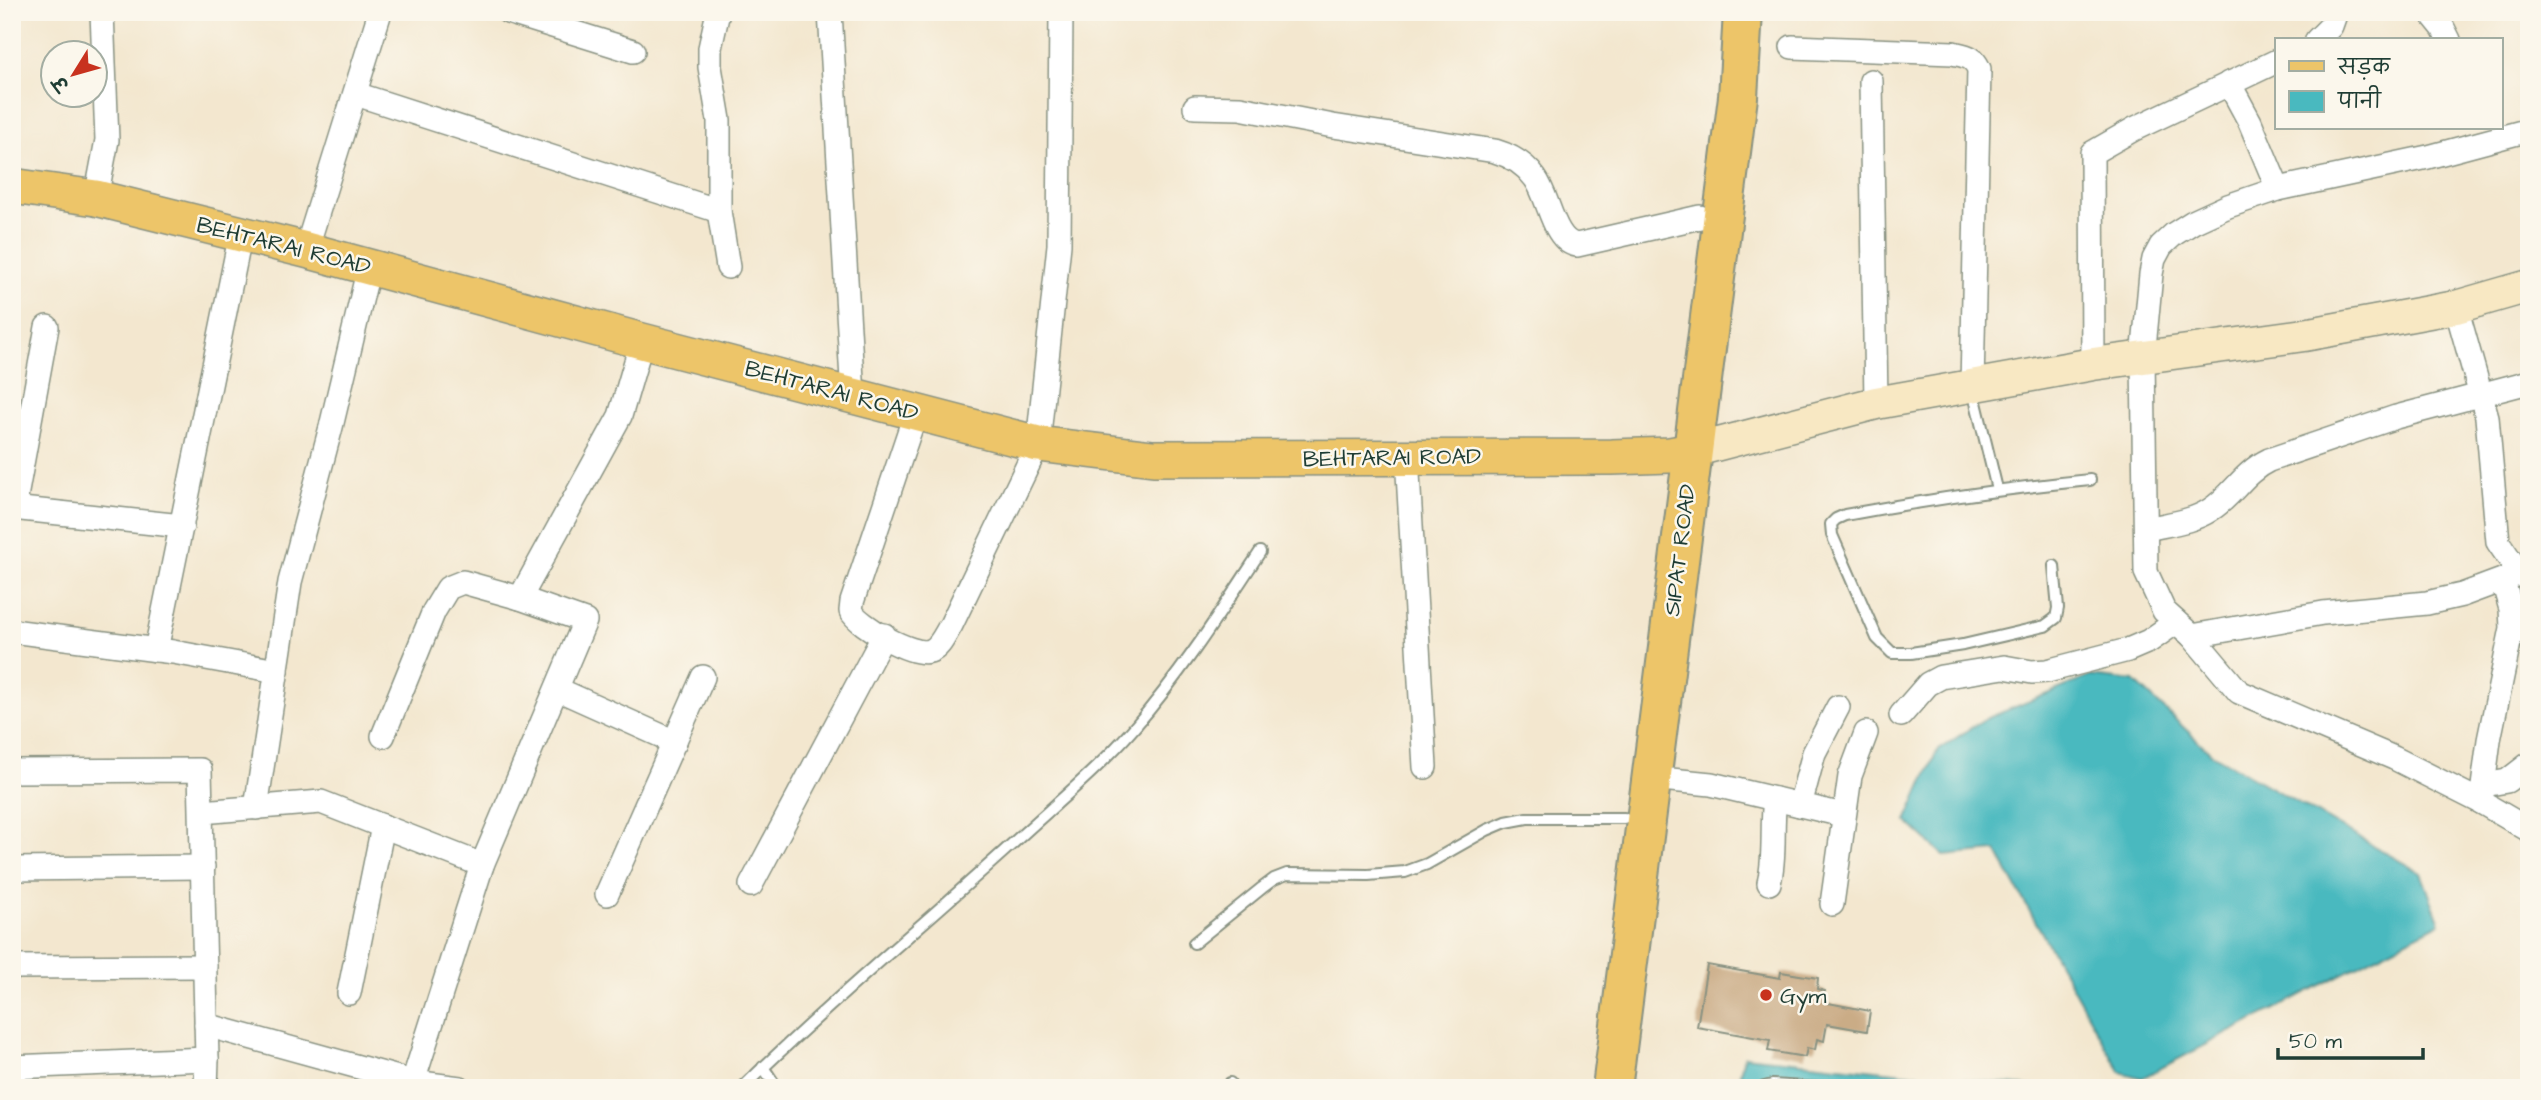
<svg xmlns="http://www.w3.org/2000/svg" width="2541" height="1100" font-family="'Architects Daughter','Playpen Sans Deva',sans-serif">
<rect width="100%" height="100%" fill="#fbf7ec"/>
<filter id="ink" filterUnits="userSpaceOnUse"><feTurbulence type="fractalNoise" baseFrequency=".0143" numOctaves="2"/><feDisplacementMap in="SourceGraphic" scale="14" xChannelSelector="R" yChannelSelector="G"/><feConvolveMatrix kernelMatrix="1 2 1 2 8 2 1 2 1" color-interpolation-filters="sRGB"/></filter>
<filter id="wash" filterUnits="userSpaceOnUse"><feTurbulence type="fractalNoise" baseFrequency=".00686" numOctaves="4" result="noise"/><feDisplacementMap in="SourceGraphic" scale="28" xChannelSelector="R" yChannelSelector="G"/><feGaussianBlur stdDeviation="1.57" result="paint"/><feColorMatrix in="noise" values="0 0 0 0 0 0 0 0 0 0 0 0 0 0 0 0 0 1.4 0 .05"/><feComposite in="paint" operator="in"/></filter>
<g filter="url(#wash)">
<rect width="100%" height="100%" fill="#f3e7cf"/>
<g fill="#49b9bf" stroke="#347b7a" stroke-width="2">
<polygon points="2091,676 2134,681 2212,754 2421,873 2440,923 2142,1078 2120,1072 1996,851 1944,856 1906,821 1937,751 1983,720"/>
<polygon points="1744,1056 2044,1088 1737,1088"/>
</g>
<g id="blocks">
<polygon fill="#caac86" points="1707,965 1780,978 1781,972 1818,978 1817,989 1825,991 1823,1002 1870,1011 1867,1031 1827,1024 1824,1041 1817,1039 1815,1050 1807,1048 1805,1057 1768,1051 1770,1040 1697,1027"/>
</g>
</g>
<g filter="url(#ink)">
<use href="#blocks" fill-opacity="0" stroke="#899282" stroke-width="2"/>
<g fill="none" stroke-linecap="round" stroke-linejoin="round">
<defs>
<g id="lane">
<polyline points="1973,390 1997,489"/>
<path d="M2054 566 2058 608 2056 618 2045 626 1963 645 1911 653H1892L1877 638 1832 535 1831 524 1836 519 1845 515C1927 500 2007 488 2090 480"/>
<polyline points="1194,943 1262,888 1274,879 1287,874 1368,875 1405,872 1427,864 1487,830 1506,822 1527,818 1624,818"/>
<polyline points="763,1067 777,1088"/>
<path d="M742 1088C832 1000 929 920 1022 835 1059 801 1100 767 1133 729 1181 674 1220 613 1260 552"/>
<polyline points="1230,1088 1230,1083"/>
<polyline points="1761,1088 1772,1085 1819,1088"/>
</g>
<g id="street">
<polyline points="508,12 633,51"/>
<polyline points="718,12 710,48 710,67 719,120 719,211 728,267"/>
<polyline points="830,12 853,396"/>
<polyline points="2430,12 2443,28 2449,40"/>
<polyline points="2317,40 2331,26 2336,12"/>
<path d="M1792 47 1953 53C1966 56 1973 56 1979 69L1972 386"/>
<polyline points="1871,81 1876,403"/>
<polyline points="2229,83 2250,122 2278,189"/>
<polyline points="356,94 719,211"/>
<path d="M1195 107 1240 108 1333 126 1495 151C1512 156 1525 164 1535 178 1549 196 1553 242 1577 245L1700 217"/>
<polyline points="2529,130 2428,157 2278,189 2228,206 2193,222 2174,234 2161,246 2154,259 2151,274 2143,358 2146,572 2164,611 2192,636 2239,692 2394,758 2481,802 2529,830"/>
<polyline points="96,198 107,140 102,12"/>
<polyline points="306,250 380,12"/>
<polyline points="2456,307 2487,417 2498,542 2520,574"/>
<polyline points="2093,364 2092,153 2134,129 2277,61"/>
<path d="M916 412 852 602 851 611C859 626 913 657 930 651 940 648 945 634 951 625L1038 444 1059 245 1061 12"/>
<polyline points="1407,456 1425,767"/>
<polyline points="12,508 182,526"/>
<polyline points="14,508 47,327"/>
<path d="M2147 529C2167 524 2192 522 2210 510 2233 496 2242 473 2269 460L2396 417 2529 382"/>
<polyline points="12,631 173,652 277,671"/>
<polyline points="2192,636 2323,613 2427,603 2462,595 2529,570"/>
<polyline points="156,650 241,233"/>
<polyline points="557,689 675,742"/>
<polyline points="1901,715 1928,684 1941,677 2004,667 2032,672 2047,671 2128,650 2149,641 2176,622"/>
<polyline points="383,736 434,611 448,588 463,582 520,598"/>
<polyline points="12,771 200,770 207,1059 206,1088"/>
<polyline points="1651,778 1711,784 1843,815"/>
<polyline points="2484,785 2507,781 2529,764"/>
<polyline points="2481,802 2489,740 2512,628 2511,609 2503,581"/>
<polyline points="1800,805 1814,753 1838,707"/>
<polyline points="256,808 290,582 331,427 369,267"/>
<polyline points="202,812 321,802 482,865"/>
<polyline points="12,869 203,867"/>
<path d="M1769 883C1776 855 1771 827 1775 799"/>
<polyline points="751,885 884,635"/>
<polyline points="607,894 703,677"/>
<polyline points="1832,904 1850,776 1866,733"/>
<polyline points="12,967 205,966"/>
<polyline points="349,993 383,826"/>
<polyline points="206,1025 413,1082 460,1088"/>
<polyline points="12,1067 207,1059"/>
<polyline points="411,1088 482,865 585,621 520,598 620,416 642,341"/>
</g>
<polyline id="secondary" points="1692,451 1876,403 2093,364 2304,335 2456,307 2529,286"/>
<polyline id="primary" points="12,186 96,198 306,250 642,341 1038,444 1153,458 1612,457 1670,455 1692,451"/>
<polyline id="highway" points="1612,1088 1738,97 1743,12"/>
</defs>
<use href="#lane" stroke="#899282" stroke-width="14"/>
<use href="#street" stroke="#899282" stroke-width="26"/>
<use href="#secondary" stroke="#899282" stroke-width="35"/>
<use href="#primary" stroke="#899282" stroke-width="38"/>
<use href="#highway" stroke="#899282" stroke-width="42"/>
<use href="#lane" stroke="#fff" stroke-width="10"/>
<use href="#street" stroke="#fff" stroke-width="23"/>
<use href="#secondary" stroke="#f8e8c3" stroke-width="32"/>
<use href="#primary" stroke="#edc569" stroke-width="35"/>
<use href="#highway" stroke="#edc569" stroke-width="38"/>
</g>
</g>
<circle fill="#c8321e" stroke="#fbf7ec" stroke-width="2.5" cx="1766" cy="995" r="7"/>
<g text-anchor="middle" stroke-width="5" stroke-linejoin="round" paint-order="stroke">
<g font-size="23" fill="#1f3d34" stroke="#fbf7ec">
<text transform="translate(284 245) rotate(14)" y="8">BEHTARAI ROAD</text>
<text transform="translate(832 390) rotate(15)" y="8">BEHTARAI ROAD</text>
<text transform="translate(1392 457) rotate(-1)" y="8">BEHTARAI ROAD</text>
<text transform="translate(1679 550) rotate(-83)" y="8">SIPAT ROAD</text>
</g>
<g font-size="23" fill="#1f3d34" stroke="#fbf7ec" text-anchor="start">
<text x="1780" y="1003">Gym</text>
</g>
</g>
<rect width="2541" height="1100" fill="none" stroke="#fbf7ec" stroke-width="42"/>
<rect x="2275" y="38" width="228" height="91" fill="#fbf7ec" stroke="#a3ada2" stroke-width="2"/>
<rect x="2289" y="61" width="35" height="10" fill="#edc569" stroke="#a3ada2" stroke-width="2"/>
<text x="2338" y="74" font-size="21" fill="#1f3d34">सड़क</text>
<rect x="2289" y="91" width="35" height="21" fill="#49b9bf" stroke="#a3ada2" stroke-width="2"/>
<text x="2338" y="108" font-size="21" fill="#1f3d34">पानी</text>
<g transform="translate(74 74) rotate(233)"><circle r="33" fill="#fbf7ec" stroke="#a3ada2" stroke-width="2"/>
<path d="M0-5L12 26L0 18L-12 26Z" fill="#c8321e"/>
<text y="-10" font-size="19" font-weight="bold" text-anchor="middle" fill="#1f3d34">उ</text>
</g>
<path d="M2278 1048v10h145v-10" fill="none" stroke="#1f3d34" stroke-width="3.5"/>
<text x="2289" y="1048" font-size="21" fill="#1f3d34" stroke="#fbf7ec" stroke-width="5" paint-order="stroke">50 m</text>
</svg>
